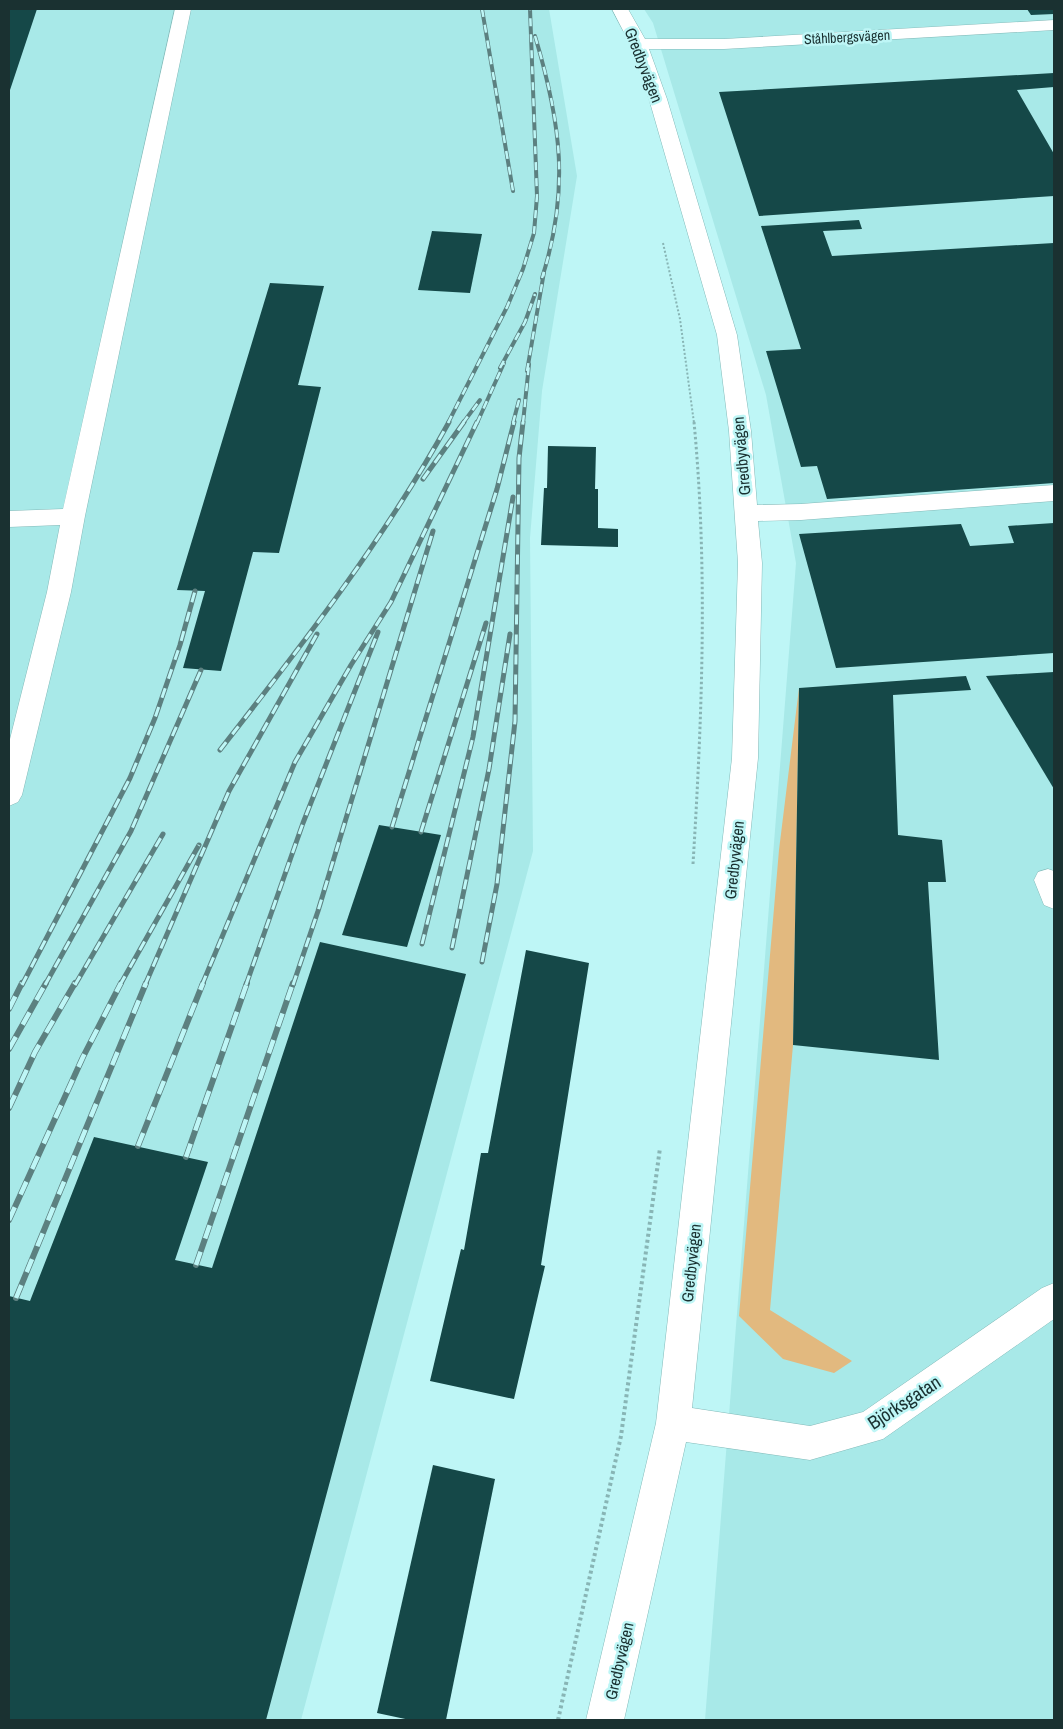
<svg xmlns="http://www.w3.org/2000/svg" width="1063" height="1729" font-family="'Archivo Narrow',sans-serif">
<rect width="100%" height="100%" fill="#bef6f6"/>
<g fill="#a8e9e8">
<polygon points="9,9 549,9 577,176 542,391 530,538 533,851 301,1720 9,1720"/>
<polygon points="644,9 1054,9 1054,1720 705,1720 796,563 766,395 653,23"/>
</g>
<polygon fill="#e2b97f" points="799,688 793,1045 770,1310 852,1361 834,1373 783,1359 739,1316 779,850"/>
<g fill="#154848">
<polygon points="9,9 37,9 9,93"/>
<polygon points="1027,9 1054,9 1054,14 1031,15"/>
<polygon points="1054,73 1054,87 1017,90 1054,154 1054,196 759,216 719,92"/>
<polygon points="859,220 862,229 823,231 832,256 1054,243 1054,483 827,499 817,466 801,467 766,351 801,349 761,226"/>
<polygon points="432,231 482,234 470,293 418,290"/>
<polygon points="270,283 324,286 298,385 321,387 279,553 253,552 221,671 183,668 205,591 177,590"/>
<polygon points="548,446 596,447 595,489 598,489 598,528 618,529 618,547 541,545 544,488 547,488"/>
<polygon points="1054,523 1054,653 836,668 799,534 961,524 970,546 1014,543 1008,526"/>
<polygon points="1054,672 1054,789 986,676"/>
<polygon points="966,676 971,690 893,695 898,835 942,840 946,882 928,882 939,1060 793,1045 799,688"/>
<polygon points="379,825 441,835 407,947 342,935"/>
<polygon points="320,942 466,974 266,1720 9,1720 9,1296 30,1301 94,1137 208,1162 175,1260 212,1268"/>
<polygon points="526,950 589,963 541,1265 545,1266 514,1399 430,1381 461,1249 464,1250 481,1153 488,1153"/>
<polygon points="433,1465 495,1479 446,1720 410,1720 377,1713"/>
</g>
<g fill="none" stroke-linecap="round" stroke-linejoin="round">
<defs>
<g id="minor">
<polygon points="175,9 191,9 85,516 71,592 22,795 18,802 9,806 9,743 47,592 60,525 9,527 9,511 63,509"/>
<polygon points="612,9 628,9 645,39 724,39 1054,20 1054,30 724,49 649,49 667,99 737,335 751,431 757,505 801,504 1054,485 1054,501 801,520 758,521 762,563 758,758 692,1408 810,1426 863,1412 1042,1288 1054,1283 1054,1319 883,1439 810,1460 686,1442 624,1720 586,1720 656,1423 732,758 738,563 729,431 717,335 649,99 630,44"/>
<polygon points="1048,869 1054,871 1054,909 1044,905 1034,880 1038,872"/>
</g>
</defs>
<use href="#minor" stroke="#84bab9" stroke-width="1"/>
<polyline stroke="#88b5b5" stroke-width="2" stroke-dasharray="2 2" stroke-linecap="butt" points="663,243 680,319 694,423"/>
<path stroke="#88b5b5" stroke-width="3" stroke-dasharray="2.5 2.5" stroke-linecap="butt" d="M693 864C702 717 708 570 694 422"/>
<polyline stroke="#88b5b5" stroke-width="4" stroke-dasharray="3 3" stroke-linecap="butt" points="558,1720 621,1436 660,1148"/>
<use href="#minor" fill="#fff" fill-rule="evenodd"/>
<defs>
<g id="rail-far2">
<polyline points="482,9 513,191"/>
<path d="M535 36C561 123 570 190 542 278"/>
<polyline points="500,368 525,322 535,294"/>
<polyline points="527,371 544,272"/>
<polyline points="448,423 507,307 523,269 534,233 537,196 530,9"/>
<polyline points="463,423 480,400"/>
<polyline points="477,423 504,363"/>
<polyline points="513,423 519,400"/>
<polyline points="523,423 529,364"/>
</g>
<g id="rail-far1">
<polyline points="423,479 464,422"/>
<path d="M220 750C302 645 384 540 449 422"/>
<polyline points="392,827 497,489 514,422"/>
<polyline points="421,832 486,623"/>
<polyline points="422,944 473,737 513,497"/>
<polyline points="452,948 489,769 510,634"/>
<polyline points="482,962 497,884 515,721 519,458 523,422"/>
<polyline points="22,985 130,778 155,718 180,645 195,591"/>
<polyline points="45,985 131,831 201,670"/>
<polyline points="75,985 163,834"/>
<polyline points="120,985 199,845"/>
<polyline points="145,985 229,791 317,634"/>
<polyline points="202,985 295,762 351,665 391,602 477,422"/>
<polyline points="246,985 303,823 378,632"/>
<polyline points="293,985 318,911 433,531"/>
</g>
<g id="rail">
<polyline points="9,1009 22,983"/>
<polyline points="9,1049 46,983"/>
<polyline points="9,1108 35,1052 75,983"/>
<polyline points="138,1146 203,983"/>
<polyline points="186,1157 247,983"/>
<polyline points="9,1220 83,1057 121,983"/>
<polyline points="196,1265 293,983"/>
<polyline points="16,1298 146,983"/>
</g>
</defs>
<use href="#rail-far2" stroke="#5c8080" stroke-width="4"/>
<use href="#rail-far1" stroke="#5c8080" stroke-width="5"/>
<use href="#rail" stroke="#5c8080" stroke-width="6"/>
<use href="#rail-far2" stroke="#bef6f6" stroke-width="2.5" stroke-dasharray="8" stroke-linecap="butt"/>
<use href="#rail-far1" stroke="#bef6f6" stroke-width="3" stroke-dasharray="10" stroke-linecap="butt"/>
<use href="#rail" stroke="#bef6f6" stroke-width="4.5" stroke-dasharray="14" stroke-linecap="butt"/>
</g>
<g text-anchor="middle" stroke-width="5" stroke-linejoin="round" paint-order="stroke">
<g font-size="14" fill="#1a3131" stroke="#bef6f6">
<text transform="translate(847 37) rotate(-3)" y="5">Ståhlbergsvägen</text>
</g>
<g font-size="16" fill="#1a3131" stroke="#bef6f6">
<text transform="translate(644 65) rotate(69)" y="6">Gredbyvägen</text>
<text transform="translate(741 456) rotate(-95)" y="6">Gredbyvägen</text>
<text transform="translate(734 860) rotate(-84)" y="6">Gredbyvägen</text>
<text transform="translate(691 1263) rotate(-84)" y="6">Gredbyvägen</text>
<text transform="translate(619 1661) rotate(-77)" y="6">Gredbyvägen</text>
</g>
<g font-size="19" fill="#1a3131" stroke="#bef6f6">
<text transform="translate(904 1402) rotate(-33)" y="7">Björksgatan</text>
</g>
</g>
<rect width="1063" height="1729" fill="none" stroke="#1a3131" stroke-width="20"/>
</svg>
